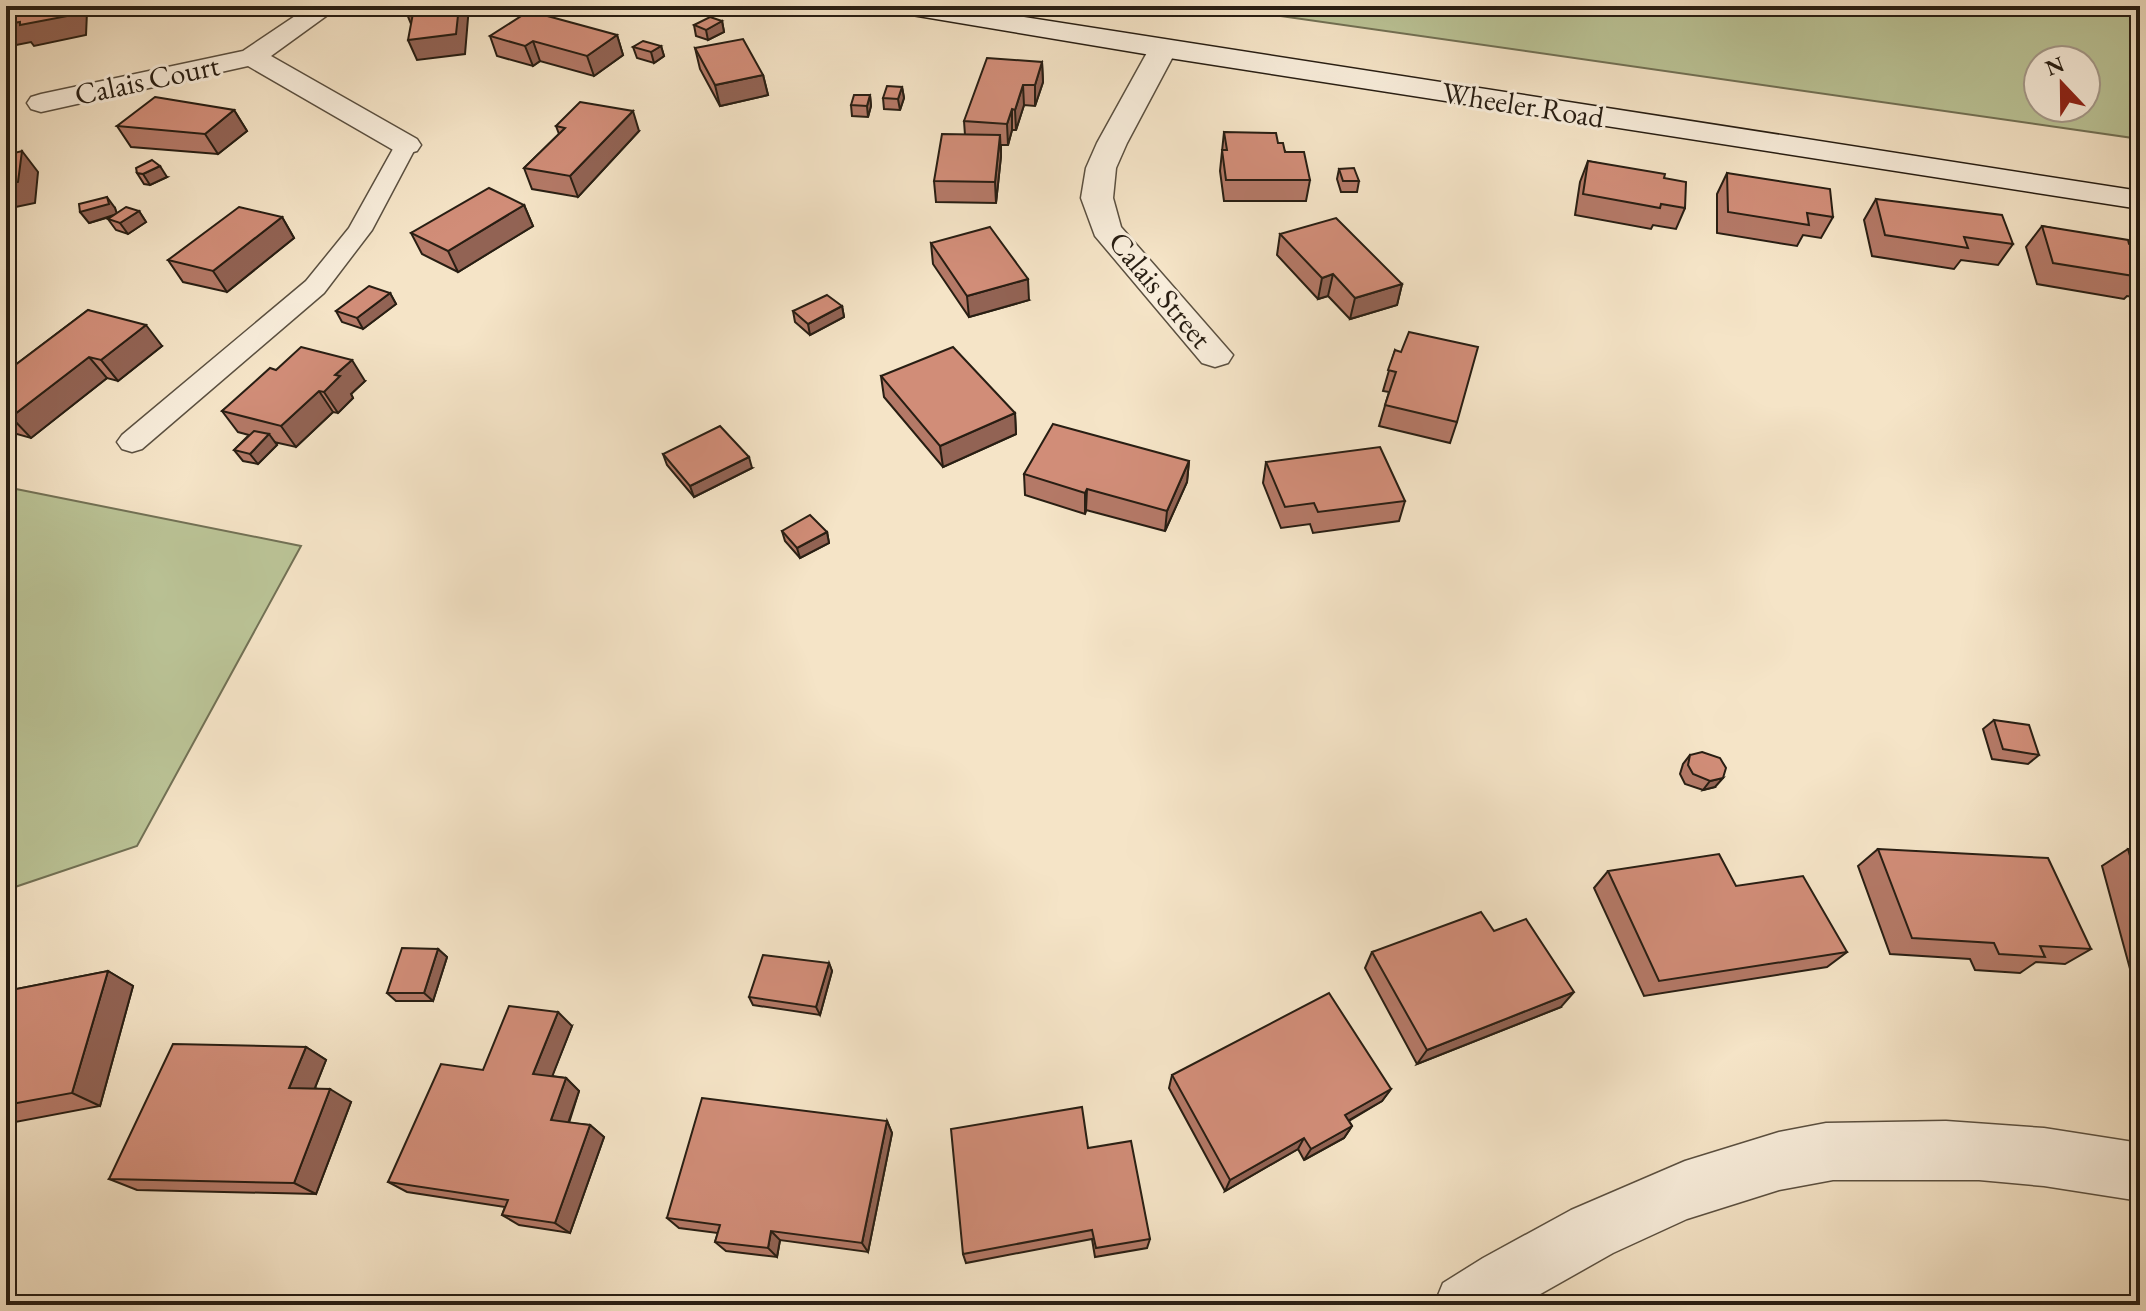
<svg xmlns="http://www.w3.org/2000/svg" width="2146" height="1311" font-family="'EB Garamond',serif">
<rect width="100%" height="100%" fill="#f5e4c7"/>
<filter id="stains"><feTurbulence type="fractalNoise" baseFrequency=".0025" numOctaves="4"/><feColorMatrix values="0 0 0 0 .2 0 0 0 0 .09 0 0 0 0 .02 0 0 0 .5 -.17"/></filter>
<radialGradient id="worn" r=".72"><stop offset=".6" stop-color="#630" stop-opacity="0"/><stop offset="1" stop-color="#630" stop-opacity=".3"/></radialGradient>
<g fill="#bbc497" stroke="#727155" stroke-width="2" fill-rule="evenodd">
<path d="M1211 6H2140V139ZM2038 60H2086V108H2038Z"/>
<polygon points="6,487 301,546 137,846 6,890"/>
</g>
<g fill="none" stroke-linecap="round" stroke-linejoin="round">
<defs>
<polygon id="service" points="406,138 414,140 417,145 372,230 324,293 142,449 132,452 122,449 117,442 122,435 306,281 349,228 398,140"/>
<g id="minor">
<polygon points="310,6 340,6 271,56 417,139 421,145 417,151 406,154 395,151 248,66 41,112 31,109 27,103 31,97 41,94 243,51"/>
<polygon points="1163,41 1173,43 1177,49 1127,143 1116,168 1113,198 1121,227 1233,355 1228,363 1215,367 1202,363 1095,236 1081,198 1086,168 1097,143 1149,49 1153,43"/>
<polygon points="1946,1121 2044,1128 2140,1143 2140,1201 2044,1186 1979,1180 1833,1180 1779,1190 1687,1219 1613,1253 1521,1305 1434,1305 1443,1283 1483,1258 1571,1210 1685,1161 1779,1132 1826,1123"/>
</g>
<polygon id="secondary" points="893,6 953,6 2140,191 2140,209 1163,57 906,14 897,11"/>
</defs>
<use href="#service" stroke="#5b5040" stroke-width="3"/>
<use href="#minor" stroke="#5b5040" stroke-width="3"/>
<use href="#secondary" stroke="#281e13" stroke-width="3"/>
<use href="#service" fill="#f8eddb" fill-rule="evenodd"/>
<use href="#minor" fill="#f8eddb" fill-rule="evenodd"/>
<use href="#secondary" fill="#f8eddb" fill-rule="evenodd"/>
</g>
<g fill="#b47967" stroke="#281e13" stroke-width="2">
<polygon points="187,6 237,6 224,15 189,8"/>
<polygon points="722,21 724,32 708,40 696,36 694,25"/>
<polygon points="617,35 623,55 594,76 540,61 533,66 497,56 490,36"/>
<polygon points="661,46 664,56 654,63 637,58 633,47"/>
<polygon points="695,48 763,75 768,95 720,106 700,69"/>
<polygon points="1042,62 1043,82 1035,106 1024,105 1016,130 1012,130 1008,145 1001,145 1001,156 996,203 936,202 934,181 965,135 964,121"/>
<polygon points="902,87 904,98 900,110 884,109 883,98"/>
<polygon points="870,95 871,106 868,117 852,116 851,105"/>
<polygon points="234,110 247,131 218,154 131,147 117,126"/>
<polygon points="556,126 639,131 578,197 532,189 524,168 559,134"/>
<polygon points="1224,132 1278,143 1310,180 1306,201 1224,201 1220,171"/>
<polygon points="1588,161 1664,178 1685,208 1676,229 1653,225 1651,229 1575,215 1580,182"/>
<polygon points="1339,169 1359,181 1357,192 1341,192 1337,179"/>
<polygon points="137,173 167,177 150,185 144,184"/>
<polygon points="1727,173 1833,217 1821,238 1803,235 1797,246 1717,233 1717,194"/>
<polygon points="1876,199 2013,244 1998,265 1961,260 1954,269 1872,256 1864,220"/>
<polygon points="524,205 533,226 458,272 422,254 411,233"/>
<polygon points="115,208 116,213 139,211 146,222 128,234 116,230 108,219 113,216 89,223"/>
<polygon points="282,217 294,238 227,292 183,282 168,260"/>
<polygon points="2042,226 2140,246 2140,298 2127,296 2124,299 2037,284 2026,247"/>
<polygon points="1280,234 1402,284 1397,305 1350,319 1328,296 1318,299 1277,255"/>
<polygon points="931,243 1029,300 969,317 933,264"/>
<polygon points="390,293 396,304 363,329 342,322 336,311"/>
<polygon points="842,306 844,317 810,335 795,322 793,311"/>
<polygon points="88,310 162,346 118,381 107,378 31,438 6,431 6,372"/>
<polygon points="1395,350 1457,422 1450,443 1379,426 1389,392 1383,391"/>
<polygon points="276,370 365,381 351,394 353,398 338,413 333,412 296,447 274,442 277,445 258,464 243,461 234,450 249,435 238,432 222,411"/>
<polygon points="881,376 1015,413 1016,434 943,467 884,397"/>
<polygon points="663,454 752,468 694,497 667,465"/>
<polygon points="1189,461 1187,482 1165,531 1086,510 1085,514 1025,495 1024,474"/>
<polygon points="1266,462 1405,501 1399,521 1313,533 1310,524 1281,528 1263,483"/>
<polygon points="782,531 827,532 829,543 800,558 785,541"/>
<polygon points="1994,720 2039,755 2028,764 1992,759 1983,729"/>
<polygon points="1690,755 1715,787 1703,790 1685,784 1680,774 1683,764"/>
<polygon points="1878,849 2091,949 2065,964 2036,962 2020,973 1975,970 1970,959 1890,954 1858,866"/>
<polygon points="2128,849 2140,851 2140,992 2136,991 2102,866"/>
<polygon points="1608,871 1736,886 1847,952 1827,967 1644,996 1594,888"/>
<polygon points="1494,931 1561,1007 1417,1064 1365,968 1372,952"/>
<polygon points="438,949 447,957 433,1001 396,1001 387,993"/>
<polygon points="829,963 832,971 820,1015 753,1005 749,997"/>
<polygon points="108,971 133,986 100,1106 10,1123 6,1121 6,991"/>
<polygon points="572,1026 552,1076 566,1078 579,1091 569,1123 590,1125 604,1137 570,1233 519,1225 502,1215 505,1207 407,1192 388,1182 483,1070"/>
<polygon points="306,1047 326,1060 315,1088 351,1102 316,1194 137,1190 109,1179"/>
<polygon points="1172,1075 1391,1089 1382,1101 1349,1121 1352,1126 1344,1138 1304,1160 1298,1149 1225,1191 1169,1088"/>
<polygon points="887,1121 892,1133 868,1252 780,1240 777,1257 726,1251 715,1242 718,1233 679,1228 667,1218"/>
<polygon points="1088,1148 1150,1239 1147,1248 1095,1257 1092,1239 966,1263 963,1254"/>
</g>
<g fill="#926354" stroke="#281e13" stroke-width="2">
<polygon points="74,6 83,6 87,12 86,35 34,46 31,42 6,47 6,24"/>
<polygon points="219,6 237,6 224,15"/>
<polygon points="459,6 469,6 465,54 417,60 408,40"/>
<polygon points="414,8 413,29 405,9"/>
<polygon points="722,21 724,32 708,40 706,30"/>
<polygon points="617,35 623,55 594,76 587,56"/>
<polygon points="533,41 540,61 533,66 525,46"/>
<polygon points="661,46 664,56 654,63 651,52"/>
<polygon points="1042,62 1043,82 1035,106 1035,85"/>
<polygon points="763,75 768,95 720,106 715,85"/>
<polygon points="1023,85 1024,105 1016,130 1015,110"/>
<polygon points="902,87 904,98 900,110 898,99"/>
<polygon points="870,95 871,106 868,117 867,106"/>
<polygon points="1012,109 1012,130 1008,145 1007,124"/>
<polygon points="234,110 247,131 218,154 205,134"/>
<polygon points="633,111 639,131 578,197 570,176"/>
<polygon points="1000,135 1001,156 996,203 995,182"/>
<polygon points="22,151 38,172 35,203 6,209 6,184"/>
<polygon points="160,166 167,177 150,185 143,174"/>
<polygon points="107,197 115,208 117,214 89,223 80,212"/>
<polygon points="524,205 533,226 458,272 448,251"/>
<polygon points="139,211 146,222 128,234 120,223"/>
<polygon points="282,217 294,238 227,292 213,271"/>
<polygon points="1333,274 1328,296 1318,299 1322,278"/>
<polygon points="1028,279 1029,300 969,317 967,296"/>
<polygon points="1402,284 1397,305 1350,319 1355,298"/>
<polygon points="390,293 396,304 363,329 357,318"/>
<polygon points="842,306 844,317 810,335 808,324"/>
<polygon points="146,325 162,346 118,381 101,360"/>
<polygon points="89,357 107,378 31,438 11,417"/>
<polygon points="352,360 365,381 351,394 353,398 338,413 324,392 335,375"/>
<polygon points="319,391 333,412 296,447 281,426"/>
<polygon points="1015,413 1016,434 943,467 940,446"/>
<polygon points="269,434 277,445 258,464 250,454"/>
<polygon points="749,457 752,468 694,497 690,486"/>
<polygon points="1189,461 1187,482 1165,531 1167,511"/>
<polygon points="1087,489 1086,510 1085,514 1085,493"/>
<polygon points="827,532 829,543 800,558 797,548"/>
<polygon points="1723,778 1715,787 1703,790 1710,781"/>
<polygon points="438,949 447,957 433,1001 424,993"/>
<polygon points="829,963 832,971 820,1015 816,1007"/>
<polygon points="108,971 133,986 100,1106 72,1093"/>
<polygon points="1574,992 1561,1007 1417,1064 1427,1050"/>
<polygon points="558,1012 572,1026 548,1087 533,1074"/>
<polygon points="306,1047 326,1060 310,1100 289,1088"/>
<polygon points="566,1078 579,1091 565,1132 551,1120"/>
<polygon points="330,1089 351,1102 316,1194 294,1183"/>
<polygon points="1391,1089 1382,1101 1337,1127 1345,1115"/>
<polygon points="887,1121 892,1133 868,1252 862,1243"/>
<polygon points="590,1125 604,1137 570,1233 555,1223"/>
<polygon points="1352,1126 1344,1138 1304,1160 1311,1149"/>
<polygon points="1304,1138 1298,1149 1225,1191 1230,1180"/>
<polygon points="771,1231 780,1240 777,1257 768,1248"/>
</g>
<g fill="#d18d78" stroke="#281e13" stroke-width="2">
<polygon points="6,6 74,6 73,15 20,25 20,22 6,24"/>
<polygon points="405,6 459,6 456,34 408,40 414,8 405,9"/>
<polygon points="529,11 617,35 587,56 533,41 525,46 490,36"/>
<polygon points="710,17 722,21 706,30 694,25"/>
<polygon points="743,39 763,75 715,85 695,48"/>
<polygon points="643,41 661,46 651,52 633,47"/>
<polygon points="987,58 1042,62 1035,85 1023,85 1015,110 1012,109 1007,124 964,121"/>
<polygon points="887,86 902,87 898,99 883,98"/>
<polygon points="854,95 870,95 867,106 851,105"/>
<polygon points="155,97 234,110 205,134 117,126"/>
<polygon points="580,102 633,111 570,176 524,168 565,128 556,126"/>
<polygon points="1224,132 1276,133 1278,143 1283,143 1285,152 1304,152 1310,180 1226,180 1222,150 1227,150"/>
<polygon points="942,134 1000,135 995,182 934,181"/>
<polygon points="22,151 18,182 6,184 6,155"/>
<polygon points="152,160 160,166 143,174 137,173 136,168"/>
<polygon points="1588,161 1665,174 1664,178 1686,182 1685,208 1661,204 1660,208 1583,194"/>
<polygon points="1354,168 1359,181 1343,181 1339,169"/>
<polygon points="1727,173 1830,189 1833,217 1807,213 1809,225 1728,212"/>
<polygon points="489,188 524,205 448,251 411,233"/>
<polygon points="107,197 109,204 80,212 79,204"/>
<polygon points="1876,199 2002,215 2013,244 1964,237 1968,248 1885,235"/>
<polygon points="126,207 139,211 120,223 108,219"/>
<polygon points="239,207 282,217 213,271 168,260"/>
<polygon points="1336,218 1402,284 1355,298 1333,274 1322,278 1280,234"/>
<polygon points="2042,226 2128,240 2129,244 2140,246 2140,277 2053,263"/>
<polygon points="990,227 1028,279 967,296 931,243"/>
<polygon points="369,286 390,293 357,318 336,311"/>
<polygon points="827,295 842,306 808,324 793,311"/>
<polygon points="88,310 146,325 101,360 89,357 11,417 6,415 6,372"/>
<polygon points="1409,332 1478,347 1457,422 1385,405 1396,372 1388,370 1395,350 1401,352"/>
<polygon points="301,347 352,360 335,375 340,376 324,392 319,391 281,426 222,411 270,368 276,370"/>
<polygon points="953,347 1015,413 940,446 881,376"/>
<polygon points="1053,424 1189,461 1167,511 1087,489 1085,493 1024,474"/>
<polygon points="720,426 749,457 690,486 663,454"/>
<polygon points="254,431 269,434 250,454 234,450"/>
<polygon points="1380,447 1405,501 1318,512 1314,503 1285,507 1266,462"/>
<polygon points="810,515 827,532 797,548 782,531"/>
<polygon points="1994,720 2029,725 2039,755 2003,749"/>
<polygon points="1702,752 1720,758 1726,768 1723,778 1710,781 1693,774 1688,765 1690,755"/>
<polygon points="1878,849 2048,858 2091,949 2040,946 2045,957 1999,954 1994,943 1912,938"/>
<polygon points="2128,849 2140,851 2140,890"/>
<polygon points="1719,854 1736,886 1803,876 1847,952 1659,981 1608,871"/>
<polygon points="1481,912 1494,931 1526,919 1574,992 1427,1050 1372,952"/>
<polygon points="402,948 438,949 424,993 387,993"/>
<polygon points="763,955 829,963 816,1007 749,997"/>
<polygon points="108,971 72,1093 6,1105 6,991"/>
<polygon points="1329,993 1391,1089 1345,1115 1352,1126 1311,1149 1304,1138 1230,1180 1172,1075"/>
<polygon points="509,1006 558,1012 533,1074 566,1078 551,1120 590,1125 555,1223 502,1215 508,1200 388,1182 441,1064 483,1070"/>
<polygon points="173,1044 306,1047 289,1088 330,1089 294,1183 109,1179"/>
<polygon points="702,1098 887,1121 862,1243 771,1231 768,1248 715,1242 720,1225 667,1218"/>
<polygon points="1082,1107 1088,1148 1131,1141 1150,1239 1096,1248 1092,1230 963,1254 951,1129"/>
</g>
<g text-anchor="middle" stroke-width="6" stroke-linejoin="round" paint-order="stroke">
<g font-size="30" fill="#281e13" stroke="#f8eddb">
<text transform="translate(147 80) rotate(-12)" y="10">Calais Court</text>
<text transform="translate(1523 105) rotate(9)" y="10">Wheeler Road</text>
<text transform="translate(1160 290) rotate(50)" y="10">Calais Street</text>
</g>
</g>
<rect width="2146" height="1311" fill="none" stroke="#f5e4c7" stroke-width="32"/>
<rect x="8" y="8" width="2130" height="1295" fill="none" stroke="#281e13" stroke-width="4"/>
<rect x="16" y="16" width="2114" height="1279" fill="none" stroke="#281e13" stroke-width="2"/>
<g transform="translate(2062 84) rotate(338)"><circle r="38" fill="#f8eddb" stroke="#a59a8b" stroke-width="2"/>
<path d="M0-6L14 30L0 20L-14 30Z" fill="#8f2418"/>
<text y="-12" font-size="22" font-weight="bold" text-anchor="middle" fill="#281e13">N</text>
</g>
<rect width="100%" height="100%" filter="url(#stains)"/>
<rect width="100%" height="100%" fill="url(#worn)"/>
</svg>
